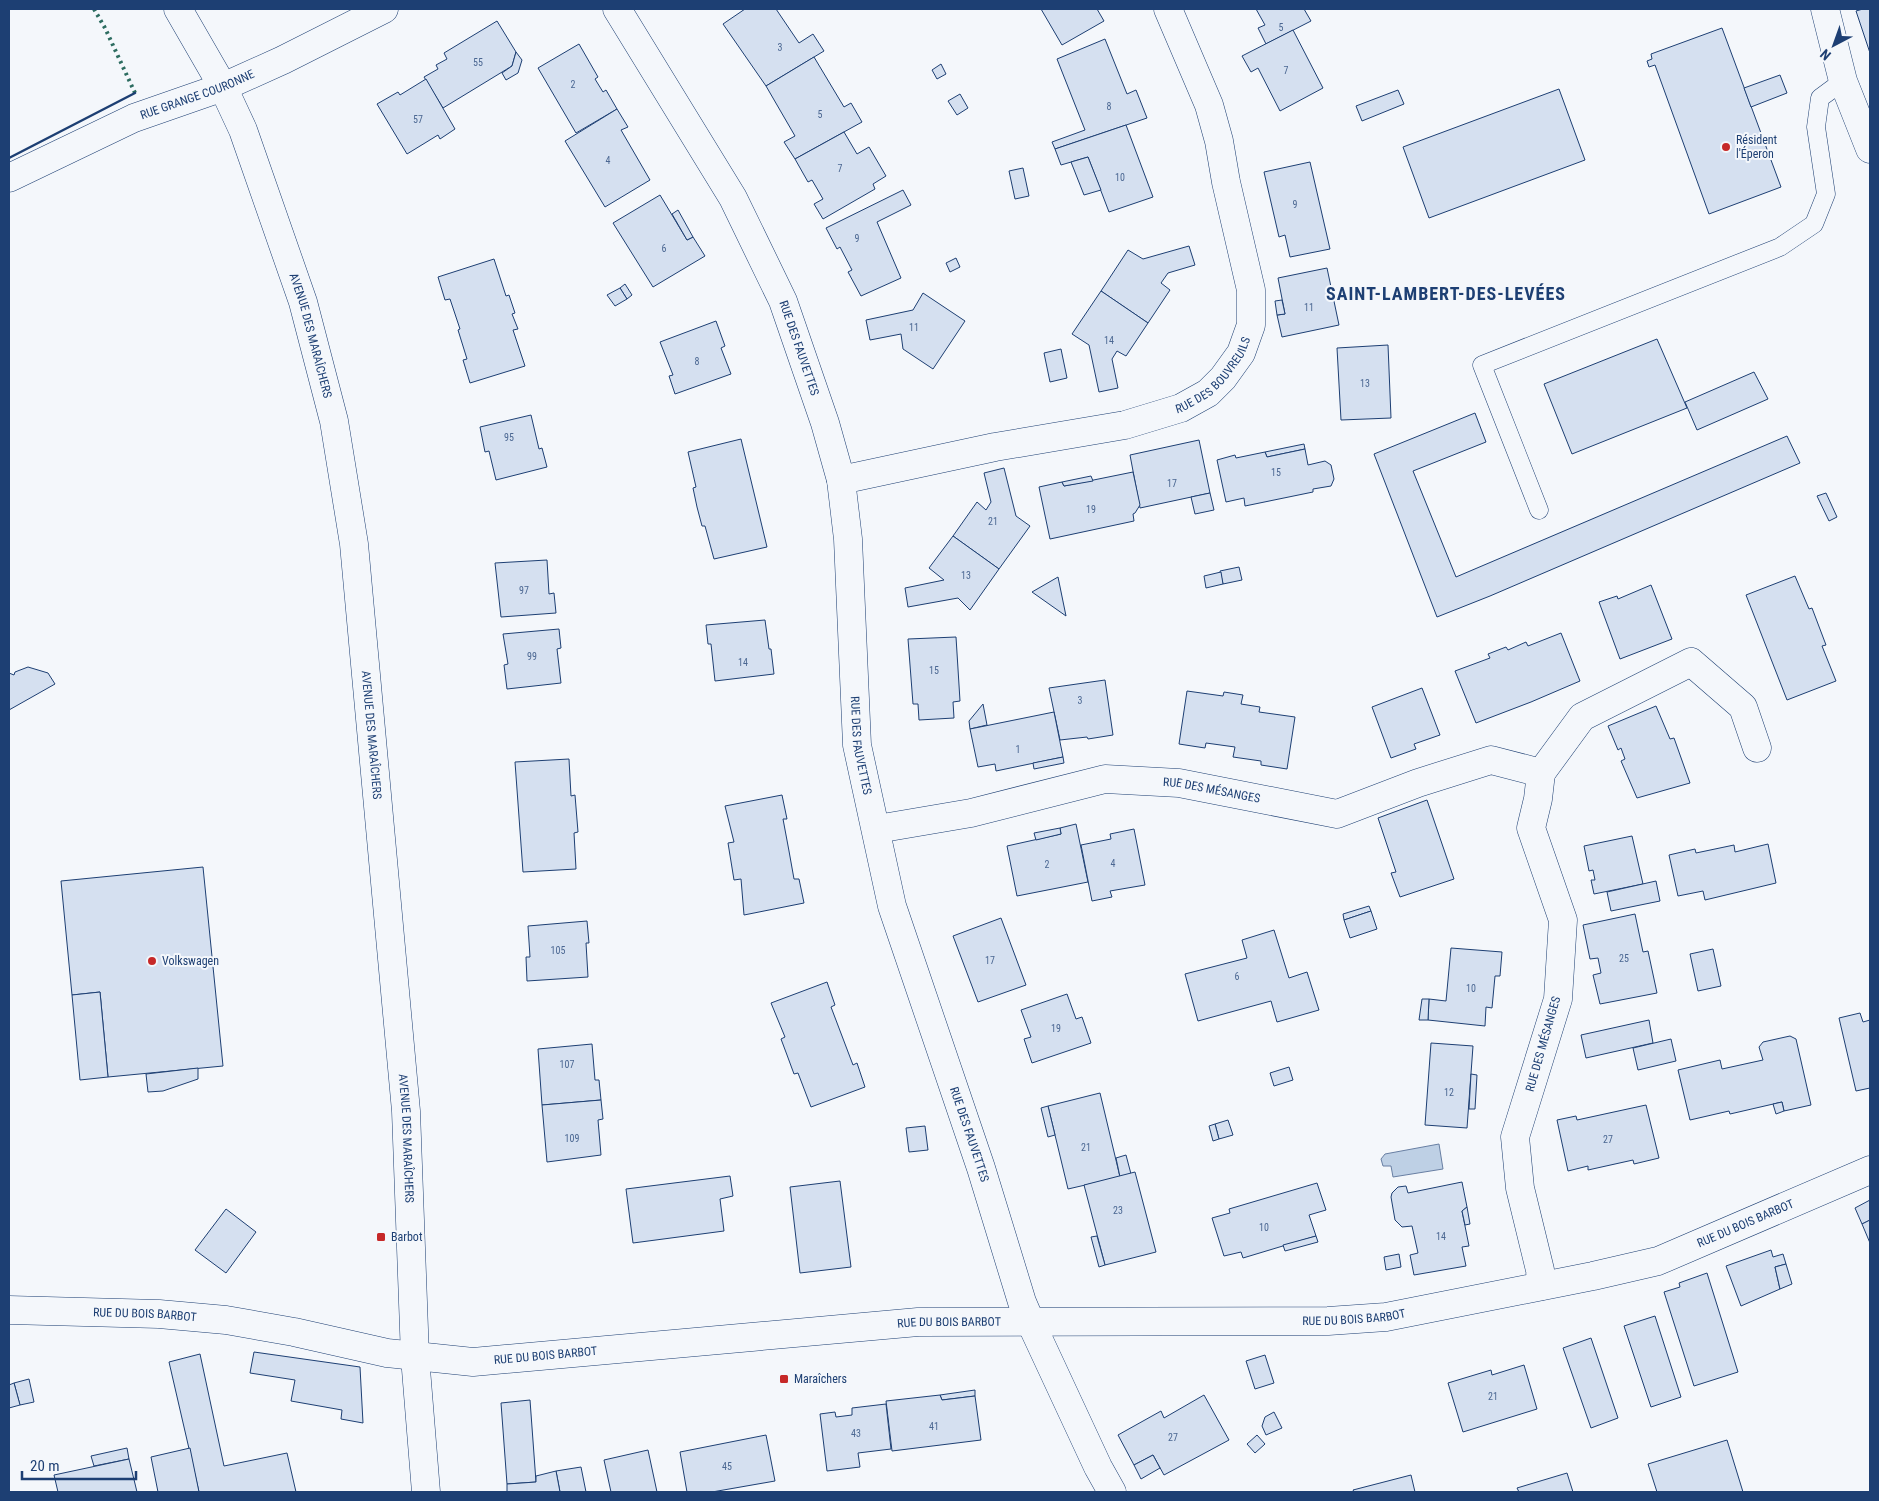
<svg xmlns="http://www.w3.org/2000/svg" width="1879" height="1501" font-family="'Roboto Condensed',sans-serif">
<rect width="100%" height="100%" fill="#f4f7fb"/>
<polygon fill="#bed0e5" stroke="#687fa3" points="1439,1144 1443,1169 1393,1177 1391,1166 1383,1166 1381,1159 1385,1154"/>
<g fill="#d5e0f0" stroke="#1d3f73">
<polygon points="745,9 776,9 799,43 813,34 824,51 766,86 723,24"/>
<polygon points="1041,9 1097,9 1104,21 1062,45"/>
<polygon points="1256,9 1304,9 1311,21 1266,44 1258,28 1265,25"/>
<polygon points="1863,9 1870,9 1870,53 1856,11"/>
<polygon points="497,21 516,52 512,66 443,108 424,77 438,69 436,65 447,59 444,53"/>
<polygon points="1722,28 1781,187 1709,214 1655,65 1649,67 1647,61 1652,59 1651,54"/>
<polygon points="1293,30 1323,88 1280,111 1258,68 1251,72 1242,56"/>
<polygon points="1105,39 1127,94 1136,90 1147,118 1055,149 1052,142 1085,130 1057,59"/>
<polygon points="579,44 598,77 595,79 603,92 606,90 617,109 576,133 538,68"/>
<polygon points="516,52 522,60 518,73 506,80 502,73 512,66"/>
<polygon points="814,57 844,107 851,103 862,122 795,159 784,142 795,136 766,86"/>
<polygon points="941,64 946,74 937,79 932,70"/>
<polygon points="1780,75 1787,93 1751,107 1744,88"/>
<polygon points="426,79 455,129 440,139 438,135 407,154 377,104 398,92 400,95"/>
<polygon points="1559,89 1585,160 1429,218 1403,147"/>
<polygon points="1398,90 1404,104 1362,121 1356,106"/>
<polygon points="960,94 968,108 957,115 948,101"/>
<polygon points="617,109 628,127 621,130 650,180 605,207 565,141"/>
<polygon points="1126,125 1153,197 1109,212 1088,157 1061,165 1055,149"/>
<polygon points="844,132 857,154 869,147 886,176 873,184 875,189 823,219 814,204 823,199 812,180 808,182 795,159"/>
<polygon points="1088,157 1101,190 1084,195 1071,162"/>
<polygon points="1310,162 1330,249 1290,257 1285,235 1279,237 1264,172"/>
<polygon points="1023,168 1029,196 1015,199 1009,171"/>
<polygon points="903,190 911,205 877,222 901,278 861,296 848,272 852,270 840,247 837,249 826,228"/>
<polygon points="660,195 687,240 693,237 705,256 653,287 613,223"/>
<polygon points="678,210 693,237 687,240 672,214"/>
<polygon points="1189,246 1195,265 1168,273 1161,283 1170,290 1148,323 1101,291 1128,250 1143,259"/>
<polygon points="956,258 960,267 950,272 946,263"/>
<polygon points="494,259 506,296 509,295 515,313 512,314 518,329 513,330 525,366 470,383 463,360 467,359 458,330 460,329 450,299 445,300 438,277"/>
<polygon points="1327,268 1339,325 1282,337 1277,315 1285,314 1278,278"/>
<polygon points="625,284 632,295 627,299 620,288"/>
<polygon points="620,288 627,299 615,306 607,295"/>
<polygon points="1101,291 1148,323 1126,356 1117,351 1112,359 1118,388 1099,392 1089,345 1072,334"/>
<polygon points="923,293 965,321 933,369 903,349 901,334 870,340 866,320 913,310"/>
<polygon points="1282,300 1285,314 1277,315 1275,301"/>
<polygon points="716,321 725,346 721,348 731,374 675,394 669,376 673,375 660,342"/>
<polygon points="1657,339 1687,408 1572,454 1544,384"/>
<polygon points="1388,345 1391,418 1341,420 1337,348"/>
<polygon points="1061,349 1067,378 1050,382 1044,353"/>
<polygon points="1754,372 1768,399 1697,430 1685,402"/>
<polygon points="1475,413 1486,442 1413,471 1456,577 1787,436 1800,463 1490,596 1437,617 1374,454"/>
<polygon points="531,415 539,449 542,448 547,467 496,480 489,451 485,452 480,427"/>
<polygon points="741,439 767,547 714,559 705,526 702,526 697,507 693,488 696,487 688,452"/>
<polygon points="1199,440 1210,493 1140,508 1130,455"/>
<polygon points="1304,444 1305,449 1267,457 1265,452"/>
<polygon points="1305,449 1308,465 1325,461 1331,465 1334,479 1331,486 1313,489 1313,492 1245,506 1244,498 1226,502 1217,460 1235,455 1236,458 1265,452 1267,457"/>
<polygon points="1004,468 1016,516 1030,526 999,569 953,536 977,502 986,510 991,502 984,473"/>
<polygon points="1133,472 1140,505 1135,513 1133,514 1134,521 1050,539 1039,487 1062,482 1064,486"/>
<polygon points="1091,476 1093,481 1064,486 1062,482"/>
<polygon points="1210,493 1214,510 1195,514 1191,497"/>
<polygon points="1826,493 1837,517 1829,521 1817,496"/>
<polygon points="953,536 999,569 970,610 958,598 908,607 905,588 944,580 929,568"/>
<polygon points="547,560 549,594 554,593 556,613 501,617 495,563"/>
<polygon points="1239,567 1242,580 1223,584 1220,571"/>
<polygon points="1221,572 1223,584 1206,588 1204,576"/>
<polygon points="1795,576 1809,609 1812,608 1826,645 1822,646 1836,681 1787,700 1746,595"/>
<polygon points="1058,577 1066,616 1032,592"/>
<polygon points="1651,585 1672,639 1620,659 1599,602 1617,596 1618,599"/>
<polygon points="765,620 769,649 771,649 774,674 715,681 711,644 708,644 706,625"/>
<polygon points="559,629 561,648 557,649 561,683 507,689 504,665 508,664 503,634"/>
<polygon points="1561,633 1580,681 1531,702 1476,723 1455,671 1490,658 1488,654 1506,647 1508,650 1526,642 1528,646"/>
<polygon points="956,637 960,701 953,702 954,718 919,720 918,704 913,704 908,639"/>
<polygon points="28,667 48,673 55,684 9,710 9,673 14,675 15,672"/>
<polygon points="1105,680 1113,735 1088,739 1087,737 1060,740 1049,688"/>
<polygon points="1422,688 1440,735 1414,744 1416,749 1391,758 1372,707"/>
<polygon points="1187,691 1223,696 1224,692 1243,695 1241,704 1260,707 1259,712 1295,717 1287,769 1261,765 1261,761 1233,757 1235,747 1206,743 1205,748 1179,744"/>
<polygon points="983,704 987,725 970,729 969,721"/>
<polygon points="1656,706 1670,739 1674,738 1690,783 1637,798 1621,761 1625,759 1621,748 1618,750 1608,726"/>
<polygon points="1054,712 1063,757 996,771 995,764 978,767 970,729"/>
<polygon points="1063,757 1064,763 1034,769 1033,763"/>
<polygon points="569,759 571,796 575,795 578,832 574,833 576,869 523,872 515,762"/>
<polygon points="782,795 787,819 783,819 789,851 794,879 799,879 804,903 744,915 741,879 734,880 728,843 734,842 725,806"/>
<polygon points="1427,800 1454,879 1400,897 1391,873 1396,872 1378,818"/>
<polygon points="1076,824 1088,882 1017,896 1007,846 1061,834 1060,828"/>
<polygon points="1060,828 1061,834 1036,840 1034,833"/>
<polygon points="1134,829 1145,885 1110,891 1112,897 1092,901 1081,845 1111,839 1110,834"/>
<polygon points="1632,836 1643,884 1594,894 1591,880 1595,880 1593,870 1589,871 1584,846"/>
<polygon points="1768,844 1776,883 1705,900 1703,891 1678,896 1669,855 1695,849 1696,853 1734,845 1735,852"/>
<polygon points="203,867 223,1066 108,1077 100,992 72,995 61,881"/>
<polygon points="1656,881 1660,901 1611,911 1607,892"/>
<polygon points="1369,906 1371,911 1344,920 1343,914"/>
<polygon points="1371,911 1377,929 1350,938 1344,920"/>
<polygon points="1635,914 1643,952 1648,951 1657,993 1600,1004 1593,975 1601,973 1598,958 1590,959 1583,925"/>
<polygon points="1001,918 1026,985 978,1002 953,936"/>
<polygon points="587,921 589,943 586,943 588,977 527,981 526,957 530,957 528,926"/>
<polygon points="1274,930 1289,978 1307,972 1319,1010 1277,1022 1271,1001 1198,1021 1185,974 1247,958 1242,940"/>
<polygon points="1451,948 1502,952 1500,976 1495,976 1492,1008 1486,1007 1485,1026 1428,1020 1429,999 1446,1001"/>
<polygon points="1713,949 1721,986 1698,991 1690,954"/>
<polygon points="827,982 835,1005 831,1007 853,1065 857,1063 865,1087 811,1107 798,1073 794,1074 787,1055 781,1039 785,1037 771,1003"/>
<polygon points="100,992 108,1077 80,1080 72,995"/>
<polygon points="1067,994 1076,1019 1082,1017 1091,1043 1032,1063 1024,1039 1031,1037 1021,1010"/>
<polygon points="1422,999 1429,999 1428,1020 1419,1020"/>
<polygon points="1860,1013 1863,1022 1870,1020 1870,1088 1856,1091 1839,1018"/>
<polygon points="1649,1020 1653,1043 1586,1058 1581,1035"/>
<polygon points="1790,1036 1796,1039 1811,1105 1784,1111 1782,1102 1730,1114 1729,1111 1690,1120 1678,1070 1720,1060 1722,1069 1763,1060 1759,1047 1763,1042"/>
<polygon points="1671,1039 1676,1061 1638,1070 1633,1048"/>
<polygon points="1431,1043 1473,1046 1467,1128 1425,1125"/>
<polygon points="592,1044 595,1080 599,1080 601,1100 542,1105 538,1049"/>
<polygon points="1289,1067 1293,1080 1274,1086 1270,1073"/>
<polygon points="198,1068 198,1079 163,1091 148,1092 146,1074"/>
<polygon points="1471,1074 1477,1075 1475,1109 1469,1109"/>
<polygon points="1100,1093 1120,1177 1068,1189 1048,1106"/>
<polygon points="601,1100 603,1119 598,1120 601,1155 547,1162 542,1105"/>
<polygon points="1782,1102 1784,1111 1776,1114 1773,1104"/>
<polygon points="1646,1105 1659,1158 1634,1164 1633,1160 1588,1170 1588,1166 1568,1171 1557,1120 1576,1116 1577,1120"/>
<polygon points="1048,1106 1055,1135 1048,1137 1041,1108"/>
<polygon points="1228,1120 1233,1135 1219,1139 1215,1124"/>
<polygon points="1215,1124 1219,1139 1213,1141 1209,1126"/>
<polygon points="925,1126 928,1150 909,1152 906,1128"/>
<polygon points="1126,1155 1131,1174 1120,1177 1116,1158"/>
<polygon points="1135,1172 1156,1252 1105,1265 1084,1185"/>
<polygon points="730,1176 733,1196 720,1199 724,1231 633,1243 626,1189"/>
<polygon points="840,1181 851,1267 800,1273 790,1187"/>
<polygon points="1462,1182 1467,1207 1462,1211 1469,1246 1462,1247 1466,1266 1414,1275 1410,1255 1418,1253 1412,1226 1402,1227 1395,1220 1391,1197 1392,1193 1398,1187 1406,1186 1408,1193"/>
<polygon points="1317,1183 1326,1210 1309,1215 1316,1236 1243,1258 1241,1252 1224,1256 1212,1218 1230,1213 1229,1209"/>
<polygon points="1870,1200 1870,1220 1862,1224 1855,1208"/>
<polygon points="1467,1207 1470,1224 1465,1225 1462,1211"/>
<polygon points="226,1209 256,1232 226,1273 195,1250"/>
<polygon points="1870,1220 1870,1243 1862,1224"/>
<polygon points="1097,1236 1105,1265 1099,1267 1091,1237"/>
<polygon points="1316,1236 1318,1242 1285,1251 1283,1245"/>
<polygon points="1771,1250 1773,1257 1783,1254 1786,1264 1775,1267 1780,1289 1741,1306 1726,1266"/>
<polygon points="1399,1254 1401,1267 1386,1270 1384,1257"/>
<polygon points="1786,1264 1792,1284 1780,1289 1775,1267"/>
<polygon points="1707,1273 1738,1372 1694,1386 1664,1292 1680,1287 1679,1283"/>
<polygon points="1655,1316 1681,1397 1651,1407 1624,1326"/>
<polygon points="1591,1338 1618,1418 1591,1428 1563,1348"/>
<polygon points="254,1352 360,1367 363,1423 341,1419 342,1410 291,1401 295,1380 250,1373"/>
<polygon points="200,1354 224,1466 287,1453 296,1492 199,1492 169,1362"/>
<polygon points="1265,1355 1274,1383 1255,1389 1246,1361"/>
<polygon points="1524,1365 1537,1409 1463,1432 1448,1383 1491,1370 1492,1375"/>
<polygon points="29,1379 34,1402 20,1405 14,1383"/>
<polygon points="14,1383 20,1405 9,1408 9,1385"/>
<polygon points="975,1390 975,1396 942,1400 940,1395"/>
<polygon points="940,1395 942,1400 975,1396 981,1440 892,1451 886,1401"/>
<polygon points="1204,1395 1229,1440 1164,1475 1153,1455 1134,1465 1118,1435 1161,1411 1164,1418"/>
<polygon points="530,1400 536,1482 507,1484 501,1403"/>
<polygon points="886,1404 891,1449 858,1453 860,1467 827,1471 820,1414 835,1412 836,1417 852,1415 852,1408"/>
<polygon points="1274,1412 1282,1428 1266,1435 1262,1426 1265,1417"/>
<polygon points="766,1435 775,1481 712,1492 687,1492 680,1452"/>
<polygon points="1257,1435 1265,1444 1255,1453 1247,1444"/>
<polygon points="1727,1440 1743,1492 1657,1492 1648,1464"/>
<polygon points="127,1448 129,1459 94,1466 91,1456"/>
<polygon points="190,1448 199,1492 158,1492 151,1457"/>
<polygon points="648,1450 657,1492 611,1492 604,1460"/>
<polygon points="1153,1455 1160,1468 1141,1479 1134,1465"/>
<polygon points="129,1459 137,1492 58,1492 54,1475"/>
<polygon points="581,1467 586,1492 560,1492 556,1471"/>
<polygon points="556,1471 560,1492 507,1492 507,1484 536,1482 536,1476"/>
<polygon points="1567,1473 1573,1492 1519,1492 1517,1488"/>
<polygon points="1411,1475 1415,1492 1354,1492 1353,1490"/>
</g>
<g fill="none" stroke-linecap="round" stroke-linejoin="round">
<defs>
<polyline id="service" points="1539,510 1482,365 1780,247 1814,224 1826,194 1816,127 1820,98 1843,81"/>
<g id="minor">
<path id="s1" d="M617 9 733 198 783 301 825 423 841 480 848 539 857 745 892 906 981 1168 1022 1302 1031 1323 1098 1467 1112 1492"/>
<polyline points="1825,9 1843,81 1870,149"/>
<path id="s2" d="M9 178 134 118 223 87 283 60 384 9"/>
<path id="s3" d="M841 480 995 447 1125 425 1181 408 1208 393 1223 378 1241 353 1251 325V290L1226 182 1219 141 1209 105 1168 9"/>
<polyline points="1541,773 1582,717 1691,662 1743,707 1757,748"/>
<path id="s4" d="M877 829 971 813 1105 779 1179 783 1337 814 1418 783 1491 760 1541 773 1538 799 1531 828 1563 920 1558 999 1515 1137 1520 1188 1540 1270 1541 1286"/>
<path id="s5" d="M9 1310 159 1314 226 1320 294 1332 387 1353 473 1362 918 1322 1328 1321 1386 1317 1593 1276 1658 1261 1870 1170"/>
</g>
<g id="tertiary">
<path id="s6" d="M178 9 223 87 243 130 303 302 334 421 354 544 406 1111 415 1357 426 1492"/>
</g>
</defs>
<use href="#service" stroke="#1d3f73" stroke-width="19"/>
<use href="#minor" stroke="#1d3f73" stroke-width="29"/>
<use href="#tertiary" stroke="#1d3f73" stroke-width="29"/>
<use href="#service" stroke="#f4f7fb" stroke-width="18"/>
<use href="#minor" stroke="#f4f7fb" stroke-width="28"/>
<use href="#tertiary" stroke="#f4f7fb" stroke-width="28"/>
<polyline stroke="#2c6c60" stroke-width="4" stroke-dasharray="2.5 4" stroke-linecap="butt" points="94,9 105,28 135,93"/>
<polyline stroke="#1d3f73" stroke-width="2.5" points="9,158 135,93"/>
</g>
<g fill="#c62828" stroke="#f4f7fb" stroke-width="2">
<circle cx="1726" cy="147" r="5"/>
<circle cx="152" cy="961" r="5"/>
<rect x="376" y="1232" width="10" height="10" rx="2.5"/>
<rect x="779" y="1374" width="10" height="10" rx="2.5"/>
</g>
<g text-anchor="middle" stroke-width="4" stroke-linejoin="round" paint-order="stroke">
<g font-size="10" fill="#4b6792">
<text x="1281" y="31">5</text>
<text x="780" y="51">3</text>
<text x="478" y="66">55</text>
<text x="1286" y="74">7</text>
<text x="573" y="88">2</text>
<text x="1109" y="110">8</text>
<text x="820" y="118">5</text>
<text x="418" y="123">57</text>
<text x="608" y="164">4</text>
<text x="840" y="172">7</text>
<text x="1120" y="181">10</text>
<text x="1295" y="208">9</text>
<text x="857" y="242">9</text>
<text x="664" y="252">6</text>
<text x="1309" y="311">11</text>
<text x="914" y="331">11</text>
<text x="1109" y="344">14</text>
<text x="697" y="365">8</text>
<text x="1365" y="387">13</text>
<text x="509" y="441">95</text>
<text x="1276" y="476">15</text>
<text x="1172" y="487">17</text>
<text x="1091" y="513">19</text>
<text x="993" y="525">21</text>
<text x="966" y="579">13</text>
<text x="524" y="594">97</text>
<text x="532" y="660">99</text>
<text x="743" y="666">14</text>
<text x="934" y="674">15</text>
<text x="1080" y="704">3</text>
<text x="1018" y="753">1</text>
<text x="1113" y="867">4</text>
<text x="1047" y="868">2</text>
<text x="558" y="954">105</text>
<text x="1624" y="962">25</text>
<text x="990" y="964">17</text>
<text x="1237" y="980">6</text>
<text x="1471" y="992">10</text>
<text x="1056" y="1032">19</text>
<text x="567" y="1068">107</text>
<text x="1449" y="1096">12</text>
<text x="572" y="1142">109</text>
<text x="1608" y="1143">27</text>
<text x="1086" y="1151">21</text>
<text x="1118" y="1214">23</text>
<text x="1264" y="1231">10</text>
<text x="1441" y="1240">14</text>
<text x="1493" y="1400">21</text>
<text x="934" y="1430">41</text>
<text x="856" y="1437">43</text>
<text x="1173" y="1441">27</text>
<text x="727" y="1470">45</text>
</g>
<g font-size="12" fill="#1d3f73" stroke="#f4f7fb">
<text dy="4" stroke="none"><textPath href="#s2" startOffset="206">RUE GRANGE COURONNE</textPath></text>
<text dy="4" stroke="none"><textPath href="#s6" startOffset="354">AVENUE DES MARAÎCHERS</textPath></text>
<text dy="4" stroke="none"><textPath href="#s1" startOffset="386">RUE DES FAUVETTES</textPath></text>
<text dy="4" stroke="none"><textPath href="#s3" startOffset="395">RUE DES BOUVREUILS</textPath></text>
<text dy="4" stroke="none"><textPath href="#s6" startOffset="759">AVENUE DES MARAÎCHERS</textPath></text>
<text dy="4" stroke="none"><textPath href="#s1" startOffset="791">RUE DES FAUVETTES</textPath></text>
<text dy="4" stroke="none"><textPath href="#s4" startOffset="341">RUE DES MÉSANGES</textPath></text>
<text transform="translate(1543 1044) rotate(-74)" y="4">RUE DES MÉSANGES</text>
<text dy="4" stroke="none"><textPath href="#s1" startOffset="1196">RUE DES FAUVETTES</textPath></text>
<text dy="4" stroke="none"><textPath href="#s6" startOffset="1164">AVENUE DES MARAÎCHERS</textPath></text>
<text dy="4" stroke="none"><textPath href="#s5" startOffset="1756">RUE DU BOIS BARBOT</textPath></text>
<text dy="4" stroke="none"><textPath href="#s5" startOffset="136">RUE DU BOIS BARBOT</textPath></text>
<text dy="4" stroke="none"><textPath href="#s5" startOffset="1351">RUE DU BOIS BARBOT</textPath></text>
<text dy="4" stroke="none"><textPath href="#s5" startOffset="946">RUE DU BOIS BARBOT</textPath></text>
<text dy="4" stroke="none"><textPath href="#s5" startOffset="541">RUE DU BOIS BARBOT</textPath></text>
</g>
<g font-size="12" fill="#1d3f73" stroke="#f4f7fb" text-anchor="start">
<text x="1736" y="144">Résident<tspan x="1736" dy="14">l'Éperon</tspan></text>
<text x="162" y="965">Volkswagen</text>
<text x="391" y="1241">Barbot</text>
<text x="794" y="1383">Maraîchers</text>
</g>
<g font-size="18" font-weight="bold" letter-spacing="1" fill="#1d3f73" stroke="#f4f7fb">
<text x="1446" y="300">SAINT-LAMBERT-DES-LEVÉES</text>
</g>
</g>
<rect width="1879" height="1501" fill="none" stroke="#1d3f73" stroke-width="20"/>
<g transform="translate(1834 45) rotate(221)" stroke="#f4f7fb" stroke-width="4" paint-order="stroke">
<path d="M0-4L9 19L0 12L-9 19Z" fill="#1d3f73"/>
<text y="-8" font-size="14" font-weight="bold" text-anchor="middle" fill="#1d3f73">N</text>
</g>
<path d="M22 1471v8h114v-8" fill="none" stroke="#1d3f73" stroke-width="2.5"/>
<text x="30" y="1471" font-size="15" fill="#1d3f73" stroke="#f4f7fb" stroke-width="4" paint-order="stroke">20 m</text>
</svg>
